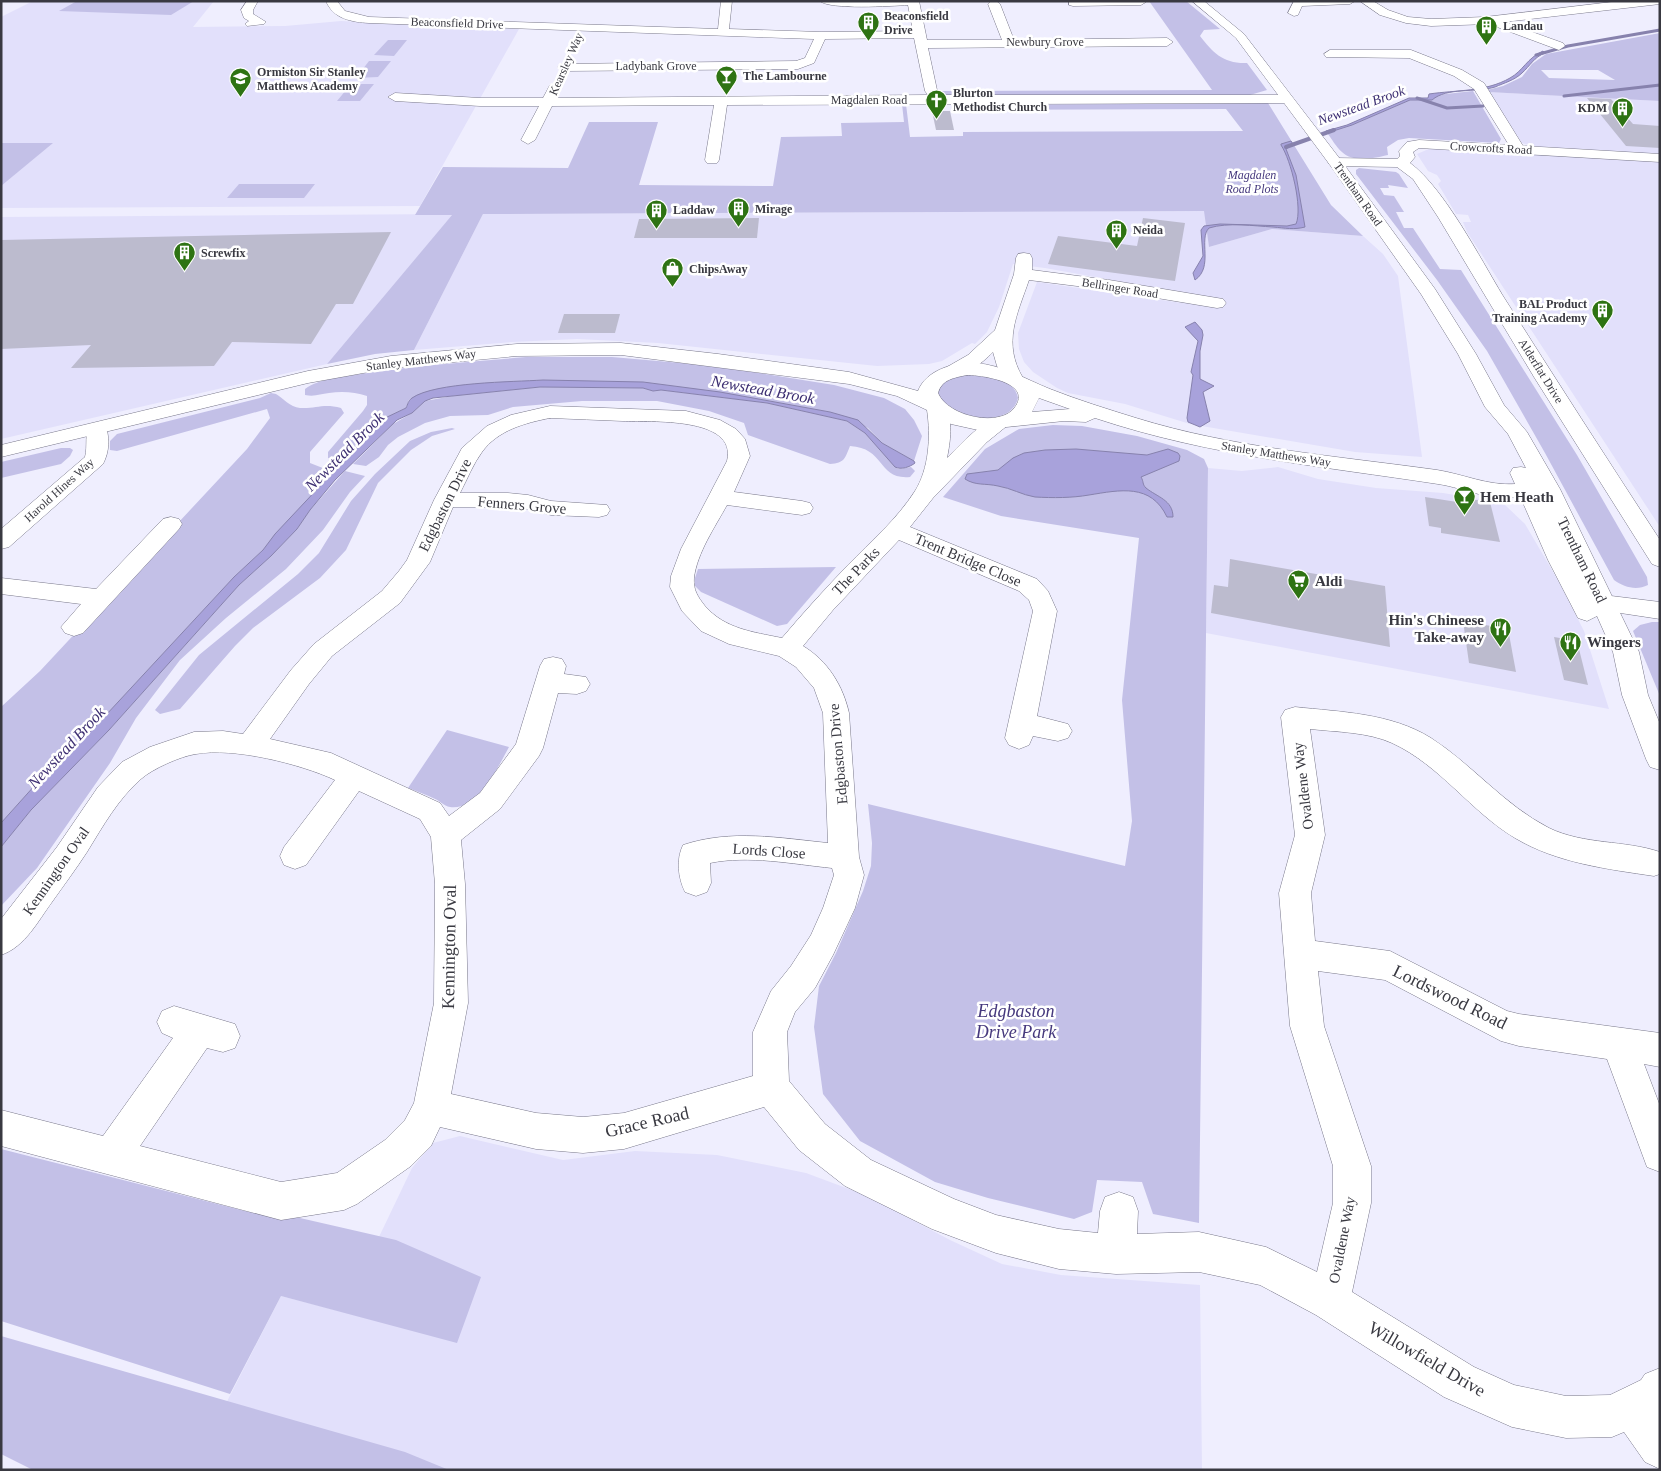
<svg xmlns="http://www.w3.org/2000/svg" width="1661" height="1471" font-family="'Times New Roman',serif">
<rect width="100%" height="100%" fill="#efeefe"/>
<g fill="#e2e0fb">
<polygon points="33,1 214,1 193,27 285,26 341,21 436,26 440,28 454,29 461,27 519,29 420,206 1,208 1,17"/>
<polygon points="1488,92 1660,101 1660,527 1467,232 1463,222 1471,222 1468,215 1456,214 1438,184 1441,181 1437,175 1428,171 1417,154 1431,148 1539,155 1532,146 1522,143"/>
<polygon points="1205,211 1209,247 1272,229 1363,236 1383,254 1398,276 1422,457 1355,452 1190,424 1125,404 1068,393 1057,388 1033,372 1024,362 1019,349 1018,333 1037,282 1182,303 1184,292 1172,291 1045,268 1013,264 999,307 987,332 975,344 972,343 942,361 929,364 877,366 658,343 577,339 512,342 414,350 483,214"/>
<polygon points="453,214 327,364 1,439 1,217"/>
<polygon points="1278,467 1318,479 1376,488 1443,493 1497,502 1505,505 1525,524 1559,582 1584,631 1609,709 1206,633 1208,468 1242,471"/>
<polygon points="460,1136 563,1160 635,1151 717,1155 806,1173 865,1195 950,1240 1002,1264 1061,1275 1200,1285 1202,1470 404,1470 217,1421 281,1296 343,1312 412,1168 433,1143"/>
</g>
<g fill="#c3c0e7" fill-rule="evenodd">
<polygon points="77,1 194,1 171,15 59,11"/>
<path d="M1149 1H1186L1220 29 1204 30 1200 36C1213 53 1224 64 1247 63L1267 90 1250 95 951 97 938 91 1212 90Z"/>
<path d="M1660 33V101L1488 92 1487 90 1503 86 1522 77 1532 64 1546 54ZM1541 70H1598L1615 80 1549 78Z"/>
<polygon points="388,40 407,40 394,56 374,55"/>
<polygon points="369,61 391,61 378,77 356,78"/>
<polygon points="351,84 374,84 360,101 337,101"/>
<path d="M1473 91 1501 139 1499 143 1409 138 1398 140 1387 147 1388 155C1375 158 1353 163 1342 152 1336 147 1332 139 1327 133L1357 123 1410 100H1427L1437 95Z"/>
<polygon points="1268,103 1331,205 1363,236 1272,229 1209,247 1204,211 483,214 414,350 375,354 327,364 452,215 415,215 443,167 568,168 589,122 658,122 639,185 773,186 781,137 842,136 841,123 904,122 902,104 906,104 910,137 963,136 963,132 1243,131 1226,109 961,110 960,105"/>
<polygon points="1,143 53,143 1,186"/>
<path d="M1359 168 1396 172 1399 174 1408 188 1388 185 1389 188H1380L1384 195 1394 196 1404 212H1396L1404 228H1413L1440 269 1461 270 1577 455 1647 577 1648 585C1636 591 1624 587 1614 580L1545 453 1487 351 1437 280 1356 174V170Z"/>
<polygon points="239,184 315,184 304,198 227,198"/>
<path d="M526 357H612L715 366 834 385 884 398 905 409 914 420 922 436 914 461 882 443 868 428 830 412 643 382 461 385 424 393 409 400 406 408 383 419 343 462 328 458V452L363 411 367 405V396C355 392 342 391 329 393 320 394 315 397 305 395V389C320 378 343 377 361 374 416 365 471 362 526 357Z"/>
<path d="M979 374C994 378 1015 380 1018 398 1011 426 968 420 949 409 944 407 941 398 938 394 941 375 964 375 979 374Z"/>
<path d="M540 387 643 388 653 391 661 390 767 403 847 421 865 433 898 469 911 467 915 471 910 477C877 480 886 448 850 446 845 458 845 463 830 464L748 435 744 423 709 411 657 401H582L513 407 488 415 450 416 425 423 398 437 388 445 379 457 366 466 353 464 393 424 412 413 425 401 458 395Z"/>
<path d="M271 393 276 394C283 398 290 407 300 408 316 409 323 403 341 408L344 413 310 452V463L333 472 263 550 234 577 93 729 54 764 1 823V707L40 671 247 449 270 418 267 409 117 451 110 450V441L117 434 260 398Z"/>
<polygon points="1053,425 1082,426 1137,436 1187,450 1204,459 1208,468 1199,1223 1153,1214 1142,1182 1097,1180 1092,1212 1074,1219 988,1198 935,1182 860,1141 823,1094 814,1027 819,986 836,953 863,891 871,866 872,843 868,804 1125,866 1132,821 1122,700 1139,538 1001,516 943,497 985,449 1019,429"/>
<polygon points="452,428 455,429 432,436 411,450 378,483 346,550 320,578 253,628 235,646 180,709 160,714 155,710 199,655 298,574 319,553 351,501 375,474 410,441 431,432"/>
<polygon points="61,448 70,448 73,450 70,456 61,464 1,478 1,462"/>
<polygon points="345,471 365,476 350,492 323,530 286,569 226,618 180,660 136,718 110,763 37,868 1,906 1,847 31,810 109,730 239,585 271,556 297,529 310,510"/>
<polygon points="836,567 787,624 777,626 701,592 695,586 695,578 698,569"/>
<polygon points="1652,622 1660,622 1660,696 1633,631 1640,625"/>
<path d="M447 730 509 747C498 767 478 811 450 807 444 806 439 800 433 798 425 794 416 791 408 788Z"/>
<polygon points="1,1149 245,1211 300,1218 396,1240 481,1277 457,1343 281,1296 230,1394 1,1321"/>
<polygon points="1,1336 405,1452 449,1470 33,1470 1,1454"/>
</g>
<g fill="#a8a2db" stroke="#8782ad">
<path d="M1543 51 1545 53C1534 57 1530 66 1522 73 1515 80 1504 83 1495 87 1475 93 1447 87 1432 100H1410L1352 125 1327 133 1326 131 1347 125 1409 98H1428L1429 94C1456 90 1486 92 1510 78 1523 71 1527 58 1543 51Z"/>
<path d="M1291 141 1293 144 1286 149 1296 175 1305 227C1294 230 1285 228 1273 227 1254 226 1228 222 1209 228 1198 239 1214 267 1195 280L1193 273 1203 256 1201 230 1204 226 1220 224 1287 226 1296 224C1303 208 1291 160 1281 145V144Z"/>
<polygon points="1195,322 1202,330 1203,335 1200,351 1200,379 1214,386 1203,392 1210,421 1200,427 1188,422 1187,418 1193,375 1191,372 1198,341 1185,327"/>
<path d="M543 380 643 382 720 392 830 412 858 420 882 443 914 461 915 463C910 467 901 470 895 467L865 433 847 421 767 403 661 390 653 391 643 388 540 387 433 398 425 401 412 413 397 420 335 480 310 510 297 529 271 556 239 585 109 730 31 810 1 847V823L54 764 93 729 234 577 263 550 275 534 383 419 406 408C408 404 408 401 412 398 435 382 513 382 543 380Z"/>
<path d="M1076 449 1147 455 1168 449 1178 453 1180 456 1179 461 1141 477C1144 482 1142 484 1146 488 1157 497 1173 500 1173 517H1167C1151 483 1120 490 1089 495 1072 498 1053 498 1035 497 1022 495 1011 488 998 486 985 483 976 486 965 479L967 474 998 470 1013 458 1024 453 1045 450Z"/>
</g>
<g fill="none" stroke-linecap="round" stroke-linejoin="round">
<g stroke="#8782ad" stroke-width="3">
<polyline points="1536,55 1568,46 1660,30"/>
<polyline points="1564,96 1660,85"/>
<polyline points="1417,98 1447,108 1483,106"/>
</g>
<polyline stroke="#8782ad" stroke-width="4" points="1286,147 1334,130"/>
</g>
<g fill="#bcbbce">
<polygon points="1587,98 1611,99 1633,124 1660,126 1660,148 1626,146"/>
<polygon points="932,111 950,111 954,130 936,130"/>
<polygon points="759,218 757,238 634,238 639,219"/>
<polygon points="1143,218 1185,223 1175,281 1048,264 1058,236 1137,246"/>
<polygon points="391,232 353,304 336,304 311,344 232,342 214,366 71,368 91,345 1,349 1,240"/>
<polygon points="564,314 620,314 615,333 558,333"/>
<polygon points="1425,497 1470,504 1469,499 1490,502 1500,542 1441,533 1441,528 1429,526"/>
<polygon points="1230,559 1385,586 1390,647 1211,613 1214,585 1228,587"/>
<polygon points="1463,621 1508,629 1516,672 1469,663"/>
<polygon points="1554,637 1577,641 1588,685 1564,680"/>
</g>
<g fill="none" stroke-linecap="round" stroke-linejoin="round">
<defs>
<g id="minor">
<polygon points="247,1 258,1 253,10 253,14 266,22 264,24 247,26 245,24 249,21 244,18 241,10"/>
<path d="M326 1H337L345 11 369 17 718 29 721 1H732L729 29 821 32 913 31 908 5C892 6 830 10 820 1H919L927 40H1002L988 4 990 2 996 1 1000 4 1014 40 1167 38 1173 42 1167 46 928 48 937 90 945 95H1287L1294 99 1287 103 727 105 719 160 717 163H707L705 160 714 105 552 106 535 140 528 144 521 140 539 106H480L395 101 388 97 395 93 480 98H543L550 85 555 84 561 88 556 98 928 95 925 91 914 38 825 39 814 63 798 69 564 71 560 70 558 67 560 64 796 61 805 58 814 39 369 23C352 22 333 19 326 1Z"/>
<polygon points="1069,1 1146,1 1146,2 1141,5 1073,6 1069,5"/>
<polygon points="1294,1 1355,1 1350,4 1302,6 1298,15 1294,16 1288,13"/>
<polygon points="1360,1 1373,1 1388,10 1408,17 1431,19 1485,17 1620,1 1660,1 1660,4 1504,22 1563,43 1565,46 1559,50 1489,24 1431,26 1406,23 1380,15"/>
<path d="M1330 50H1411L1462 70 1484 83 1523 146 1660 154V162L1419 148 1413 152 1415 157 1410 163C1444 188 1480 258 1503 296 1555 378 1607 459 1660 540V567L1652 564 1534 377 1438 217 1413 179 1397 167 1335 166 1330 165 1328 162 1330 159 1335 158 1397 159 1400 156 1399 151 1407 142 1419 140 1509 145 1474 89 1454 76 1409 58 1326 57 1324 54Z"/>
<path d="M1024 253 1030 254 1032 258V270L1109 280 1223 299 1226 303 1223 307 1217 308 1109 290 1029 280C1017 315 1002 343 1023 378L1020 382 1013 384 1006 382 997 366 993 352C982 363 964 379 947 375L944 371 947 367 968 355 995 330 1014 274 1016 258 1018 254Z"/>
<path d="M937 404 944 406C954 419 950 443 947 458 962 444 989 411 1010 417L1013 421 987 442 933 498 910 527 1037 579 1048 591 1057 611 1037 716 1068 724 1072 731 1068 738 1058 741 1033 736 1029 745 1019 749 1009 745 1005 738 1033 611 1029 600 1019 591 899 540 833 610 803 646C828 661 843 686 849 713L859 857 864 875 855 908 833 955 815 988 795 1012 787 1032 789 1081 825 1124 871 1160 954 1199 996 1215 1059 1229 1098 1233 1100 1211 1105 1197 1119 1192 1133 1197 1138 1211 1137 1234 1199 1232 1266 1247 1317 1272 1333 1203V1166L1290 1026 1279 893 1295 835 1281 717 1285 710 1295 707C1341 712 1391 713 1431 738 1473 765 1504 805 1549 828 1584 845 1625 840 1660 852V874L1654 876C1607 869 1557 863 1515 838 1471 812 1440 765 1392 743 1368 732 1337 732 1310 729L1325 835 1311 893 1315 941 1390 951 1507 1011 1519 1014 1660 1033V1067L1644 1064 1660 1106V1172L1647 1167 1607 1059 1519 1046 1501 1041 1385 980 1318 971 1324 1026 1371 1166V1203L1352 1292 1474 1367 1514 1385 1566 1396 1610 1395 1641 1380 1645 1374 1660 1368V1469L1645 1462 1624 1432 1612 1437 1566 1438 1512 1427 1444 1397 1316 1315 1260 1285 1199 1272 1116 1274 1059 1269 996 1253 932 1229 845 1186 799 1150 764 1107 624 1149 583 1153 536 1149 440 1127 431 1146 411 1166 357 1204 344 1210 281 1220 1 1146V1110L103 1136 173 1038 162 1033 157 1022 162 1011 174 1006 235 1024 240 1036 235 1048 223 1052 207 1048 140 1146 281 1182 337 1173 385 1140 405 1120 414 1103 434 1003 435 884 431 837 420 819 359 791 306 865 295 869 284 865 280 856 284 847 335 780C301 764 233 747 196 754 181 756 152 769 141 779 118 799 103 826 87 852 76 869 64 885 52 902 38 921 25 947 1 955V919L57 847 98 787 122 762 150 747 194 732 223 731 243 734 291 670 314 644 382 591 399 571 407 560 434 500 462 448 487 426 511 415 550 406 686 411 720 420 736 429 745 439 750 456 734 492 802 501 810 503 813 508 810 513 802 515 727 505C715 527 697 553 694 578 693 590 698 597 705 606 725 629 753 632 782 638 803 613 825 589 848 565 871 542 897 519 915 491 929 469 931 436 927 410L930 406ZM550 418C574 419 599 420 623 421 649 422 738 416 727 461L681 549 671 576 670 587 682 611 701 631 729 644 779 656 796 667 814 688 823 713 828 843C780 838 731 829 683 845 676 859 678 878 685 892L696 896 707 892 711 883 710 863C749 855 792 864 832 868L834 875 823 908 811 935 791 966 771 991 753 1032V1076L624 1113 583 1117 536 1113 451 1094 468 1003 465 884 461 840 500 809 539 756 543 748 558 693 577 694 586 691 590 684 586 677 564 674 566 666 562 659 553 657 544 659 540 666 516 744 480 793 449 816 440 803 331 753 270 739 309 684 332 656 400 603 430 562 453 507H508L528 509 551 515 599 517 607 515 610 510 607 505 551 501 528 495 508 493H460C467 480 473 464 482 452 498 430 525 423 550 418Z"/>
<path d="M97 423 104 425C111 435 109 453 103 464L9 547 1 549V529L85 457C88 446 84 433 90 425Z"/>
<polygon points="171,517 179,519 182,524 179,529 83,633 74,636 65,633 61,627 81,604 1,594 1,578 96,589 163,519"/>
<polygon points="1603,595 1660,602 1660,619 1594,609 1591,603 1594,597"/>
</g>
<path id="major" d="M1192 1H1204L1244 34 1340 159 1435 289 1476 354 1504 405 1527 432 1560 489 1639 652 1648 695 1660 724V770L1650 767 1646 759 1622 695 1613 652 1597 616 1587 621 1578 618 1548 560 1520 496C1493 503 1465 488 1438 484 1321 466 1209 456 1095 418L1086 422 1064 421 978 430 951 424 935 417 927 410 897 396 849 384 621 355 517 356 391 368 308 383 1 457V445L308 371 391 356 517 344 621 343 718 354 849 372 918 391C926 370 954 362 975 363 1003 365 1025 379 1050 389 1078 400 1107 409 1136 418 1233 448 1336 456 1437 470 1463 474 1488 486 1515 484L1510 473 1513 468 1521 467 1526 468 1508 434 1485 407 1458 354 1421 294 1330 165 1236 38ZM967 375C981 375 1033 382 1015 407 1001 428 948 417 938 393 942 379 954 378 967 375ZM1039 398 1070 409 1032 412Z"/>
</defs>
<use href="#minor" stroke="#79788a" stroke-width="1"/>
<use href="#major" stroke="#79788a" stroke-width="1"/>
<use href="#minor" fill="#fff" fill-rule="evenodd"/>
<use href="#major" fill="#fff" fill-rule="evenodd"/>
</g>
<defs>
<symbol id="building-pin" viewBox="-11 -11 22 30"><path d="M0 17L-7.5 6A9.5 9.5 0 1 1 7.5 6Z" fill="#2e7313" stroke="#fff"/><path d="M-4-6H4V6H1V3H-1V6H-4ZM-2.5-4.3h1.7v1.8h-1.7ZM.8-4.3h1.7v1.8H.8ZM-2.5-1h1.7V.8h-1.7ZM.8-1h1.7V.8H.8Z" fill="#fff"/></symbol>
<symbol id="bar-pin" viewBox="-11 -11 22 30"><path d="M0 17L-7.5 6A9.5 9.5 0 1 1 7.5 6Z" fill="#2e7313" stroke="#fff"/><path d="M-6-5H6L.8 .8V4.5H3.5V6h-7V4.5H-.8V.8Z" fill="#fff"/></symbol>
<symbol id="school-pin" viewBox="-11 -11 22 30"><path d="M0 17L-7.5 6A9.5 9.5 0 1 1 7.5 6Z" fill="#2e7313" stroke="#fff"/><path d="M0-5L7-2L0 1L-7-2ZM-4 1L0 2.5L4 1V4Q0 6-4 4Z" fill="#fff"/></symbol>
<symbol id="church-pin" viewBox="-11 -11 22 30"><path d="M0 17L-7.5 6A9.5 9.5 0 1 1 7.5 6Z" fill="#2e7313" stroke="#fff"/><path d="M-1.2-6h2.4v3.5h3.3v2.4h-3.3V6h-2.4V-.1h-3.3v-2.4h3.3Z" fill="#fff"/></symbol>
<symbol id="shop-pin" viewBox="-11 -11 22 30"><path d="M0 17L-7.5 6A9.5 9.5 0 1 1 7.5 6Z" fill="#2e7313" stroke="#fff"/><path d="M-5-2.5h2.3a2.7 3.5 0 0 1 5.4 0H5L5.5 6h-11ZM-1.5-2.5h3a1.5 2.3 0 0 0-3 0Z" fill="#fff"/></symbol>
<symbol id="supermarket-pin" viewBox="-11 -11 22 30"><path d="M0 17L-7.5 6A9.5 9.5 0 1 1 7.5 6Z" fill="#2e7313" stroke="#fff"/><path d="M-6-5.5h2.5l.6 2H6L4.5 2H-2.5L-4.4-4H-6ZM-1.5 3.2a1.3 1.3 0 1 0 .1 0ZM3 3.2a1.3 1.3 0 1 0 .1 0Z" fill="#fff"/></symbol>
<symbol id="restaurant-pin" viewBox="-11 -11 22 30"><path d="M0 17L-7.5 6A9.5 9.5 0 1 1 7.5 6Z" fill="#2e7313" stroke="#fff"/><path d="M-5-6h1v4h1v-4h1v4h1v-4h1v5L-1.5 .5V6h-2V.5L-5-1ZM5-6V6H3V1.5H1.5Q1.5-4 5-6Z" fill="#fff"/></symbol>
</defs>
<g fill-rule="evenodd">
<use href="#building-pin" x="856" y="10" width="25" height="34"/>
<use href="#building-pin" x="1474" y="14" width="25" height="34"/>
<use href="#bar-pin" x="714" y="64" width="25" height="34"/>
<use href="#school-pin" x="228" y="66" width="25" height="34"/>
<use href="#church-pin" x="924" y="88" width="25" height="34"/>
<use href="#building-pin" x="1610" y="96" width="25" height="34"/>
<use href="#building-pin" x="726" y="196" width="25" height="34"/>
<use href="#building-pin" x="644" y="198" width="25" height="34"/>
<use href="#building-pin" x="1104" y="218" width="25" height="34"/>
<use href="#building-pin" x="172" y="240" width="25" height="34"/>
<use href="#shop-pin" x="660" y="256" width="25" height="34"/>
<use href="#building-pin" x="1590" y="298" width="25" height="34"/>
<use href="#bar-pin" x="1452" y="484" width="25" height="34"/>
<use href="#supermarket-pin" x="1286" y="568" width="25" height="34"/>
<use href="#restaurant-pin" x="1488" y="616" width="25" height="34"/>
<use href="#restaurant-pin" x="1558" y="630" width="25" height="34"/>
</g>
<g text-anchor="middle" stroke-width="5" stroke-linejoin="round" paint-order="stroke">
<g font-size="12" font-weight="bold" fill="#393941" stroke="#fff" text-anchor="start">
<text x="884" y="20">Beaconsfield<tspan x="884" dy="14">Drive</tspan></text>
<text x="1503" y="30">Landau</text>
<text x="257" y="76">Ormiston Sir Stanley<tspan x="257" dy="14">Matthews Academy</tspan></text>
<text x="743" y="80">The Lambourne</text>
<text x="953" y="97">Blurton<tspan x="953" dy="14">Methodist Church</tspan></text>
<text x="1607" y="112" text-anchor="end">KDM</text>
<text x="755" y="213">Mirage</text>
<text x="673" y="214">Laddaw</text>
<text x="1133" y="234">Neida</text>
<text x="201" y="257">Screwfix</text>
<text x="689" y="273">ChipsAway</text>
<text x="1587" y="308" text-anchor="end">BAL Product<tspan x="1587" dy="14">Training Academy</tspan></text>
</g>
<g font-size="12" fill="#393941" stroke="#fff">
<text transform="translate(457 23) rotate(2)" y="4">Beaconsfield Drive</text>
<text x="1045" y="46">Newbury Grove</text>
<text transform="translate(566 64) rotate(-66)" y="4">Kearsley Way</text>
<text x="656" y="70">Ladybank Grove</text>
<text x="869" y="104">Magdalen Road</text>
<text transform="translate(1491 148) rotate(3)" y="4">Crowcrofts Road</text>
<text transform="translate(1358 194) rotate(55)" y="4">Trentham Road</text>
<text transform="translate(1120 288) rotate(9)" y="4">Bellringer Road</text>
<text transform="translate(421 360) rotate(-7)" y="4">Stanley Matthews Way</text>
<text transform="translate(1541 371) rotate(58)" y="4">Alderflat Drive</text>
<text transform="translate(1276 454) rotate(9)" y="4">Stanley Matthews Way</text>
<text transform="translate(59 490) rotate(-42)" y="4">Harold Hines Way</text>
</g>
<g font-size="12" font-style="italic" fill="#45387d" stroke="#fff">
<text x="1252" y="179">Magdalen<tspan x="1252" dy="14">Road Plots</tspan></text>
</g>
<g font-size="14" font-style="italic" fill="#3d2f72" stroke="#fff">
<text transform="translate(1361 105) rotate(-20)" y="5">Newstead Brook</text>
</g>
<g font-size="15" font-weight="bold" fill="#393941" stroke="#fff" text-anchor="start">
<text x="1480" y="502">Hem Heath</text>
<text x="1315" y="586">Aldi</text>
<text x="1484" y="625" text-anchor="end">Hin's Chineese<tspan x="1484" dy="17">Take-away</tspan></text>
<text x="1587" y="647">Wingers</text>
</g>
<g font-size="15" fill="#393941" stroke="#fff">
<text transform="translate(445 505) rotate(-64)" y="5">Edgbaston Drive</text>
<text transform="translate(522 505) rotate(5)" y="5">Fenners Grove</text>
<text transform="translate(968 560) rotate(23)" y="5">Trent Bridge Close</text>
<text transform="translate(1582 560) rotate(64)" y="5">Trentham Road</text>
<text transform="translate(856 571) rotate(-46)" y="5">The Parks</text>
<text transform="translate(838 754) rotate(-95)" y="5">Edgbaston Drive</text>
<text transform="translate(1303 786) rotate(-97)" y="5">Ovaldene Way</text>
<text transform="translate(769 851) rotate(4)" y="5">Lords Close</text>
<text transform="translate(56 871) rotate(-55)" y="5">Kennington Oval</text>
<text transform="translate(1342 1240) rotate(-79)" y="5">Ovaldene Way</text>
</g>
<g font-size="16" font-style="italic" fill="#3d2f72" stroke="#fff">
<text transform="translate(763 389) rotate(10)" y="6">Newstead Brook</text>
<text transform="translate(344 451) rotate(-45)" y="6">Newstead Brook</text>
<text transform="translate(66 747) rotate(-47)" y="6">Newstead Brook</text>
</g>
<g font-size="18" fill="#393941" stroke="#fff">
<text transform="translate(449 947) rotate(-89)" y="6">Kennington Oval</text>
<text transform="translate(1450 997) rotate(26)" y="6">Lordswood Road</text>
<text transform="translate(647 1122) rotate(-13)" y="6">Grace Road</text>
<text transform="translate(1427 1359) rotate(30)" y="6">Willowfield Drive</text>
</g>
<g font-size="18" font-style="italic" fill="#45387d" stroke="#fff">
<text x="1016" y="1017">Edgbaston<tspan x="1016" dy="21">Drive Park</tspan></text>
</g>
</g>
<rect width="1661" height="1471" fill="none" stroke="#393941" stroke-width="5"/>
</svg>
